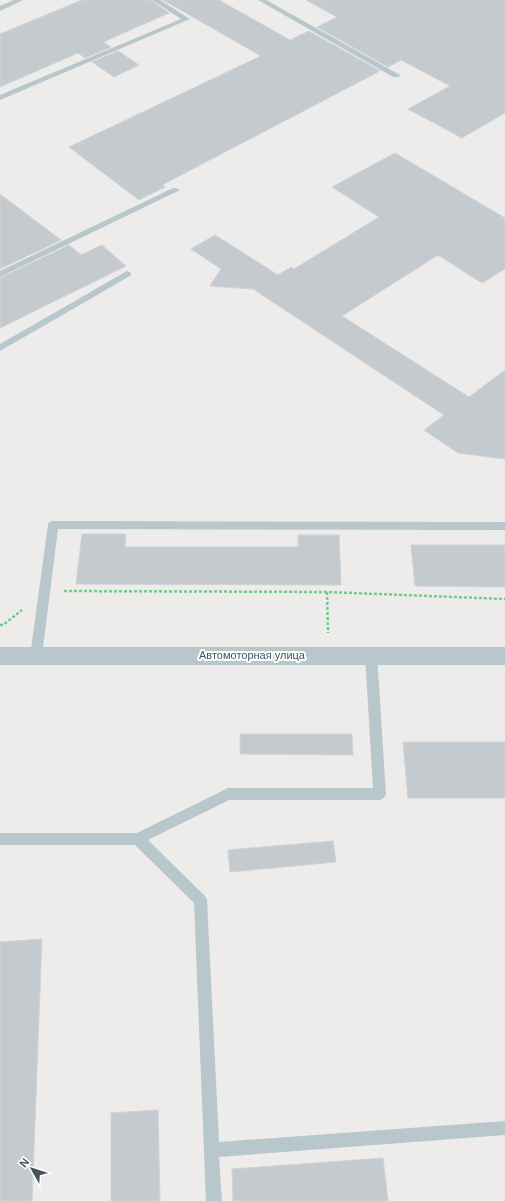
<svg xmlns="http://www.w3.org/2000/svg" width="505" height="1201" font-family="Arial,sans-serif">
<rect width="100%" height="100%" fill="#eeebeb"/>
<g fill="#c4cace" stroke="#cfd3d7">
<polygon points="82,0 151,0 169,13 103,42 111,47 85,58 78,53 0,87 0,34"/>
<polygon points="163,0 219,0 290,40 309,31 380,71 162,185 165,187 139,200 69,147 261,56"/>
<polygon points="306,0 505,0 505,113 462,138 408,109 450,86 401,60 388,67 317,27 337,17"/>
<polygon points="118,51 139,65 114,77 92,62"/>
<polygon points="395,153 505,218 505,269 482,283 438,255 342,316 469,397 505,370 505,459 458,453 424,430 444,415 253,289 210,286 221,269 191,249 215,235 278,275 291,267 294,269 379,217 332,187"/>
<polygon points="0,194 61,240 0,269"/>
<polygon points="69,245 81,255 102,245 126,266 0,328 0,278"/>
<polygon points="82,534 126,534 125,547 298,547 298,535 339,535 341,585 76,584"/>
<polygon points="411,545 505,545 505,587 415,586"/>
<polygon points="240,734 352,734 353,755 240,754"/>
<polygon points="403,742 505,742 505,798 408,798"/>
<polygon points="333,841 336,862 230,872 228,850"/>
<polygon points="42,939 32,1201 0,1201 0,942"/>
<polygon points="158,1110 160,1201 111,1201 111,1113"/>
<polygon points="383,1158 388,1201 233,1201 232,1169"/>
</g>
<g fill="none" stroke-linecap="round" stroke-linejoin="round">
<g stroke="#6ecd8b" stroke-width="2.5" stroke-dasharray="3 2" stroke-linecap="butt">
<polyline points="64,591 327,592 505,599"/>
<polyline points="327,592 328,633"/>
<polyline points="0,625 3,625 22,610"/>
</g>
<g fill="#b8c7cc" fill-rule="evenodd">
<polygon points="14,0 23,0 0,11 0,6"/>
<polygon points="152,0 160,0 190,19 0,100 0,95 181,19"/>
<polygon points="258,0 266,0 400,75 399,77 393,77"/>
<polygon points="173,188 176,188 180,190 0,277 0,271"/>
<polygon points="127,271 130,272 131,274 130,276 0,351 0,344"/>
<polygon points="53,521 505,522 505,530 58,529 42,656 40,659 36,661 32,659 30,656 48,525 49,522"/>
<polygon points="371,650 375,652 377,655 386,794 384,798 380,800 229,800 148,840 205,896 207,900 219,1142 505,1121 505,1135 219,1157 222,1201 206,1201 194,903 135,845 0,845 0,833 137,833 228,788 373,788 365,655 367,652"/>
</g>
<rect fill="#b8c7cc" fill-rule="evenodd" x="0" y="647" width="505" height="18"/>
</g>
<g text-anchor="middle" stroke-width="4" stroke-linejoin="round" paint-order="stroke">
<g font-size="11" fill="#435359" stroke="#fff">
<text x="252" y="659">Автомоторная улица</text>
</g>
</g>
<g transform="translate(32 1169) rotate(309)" stroke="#ffffff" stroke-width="3" paint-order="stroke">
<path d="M0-3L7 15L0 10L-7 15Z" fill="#435359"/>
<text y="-6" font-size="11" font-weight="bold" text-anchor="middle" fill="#435359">N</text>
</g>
</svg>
